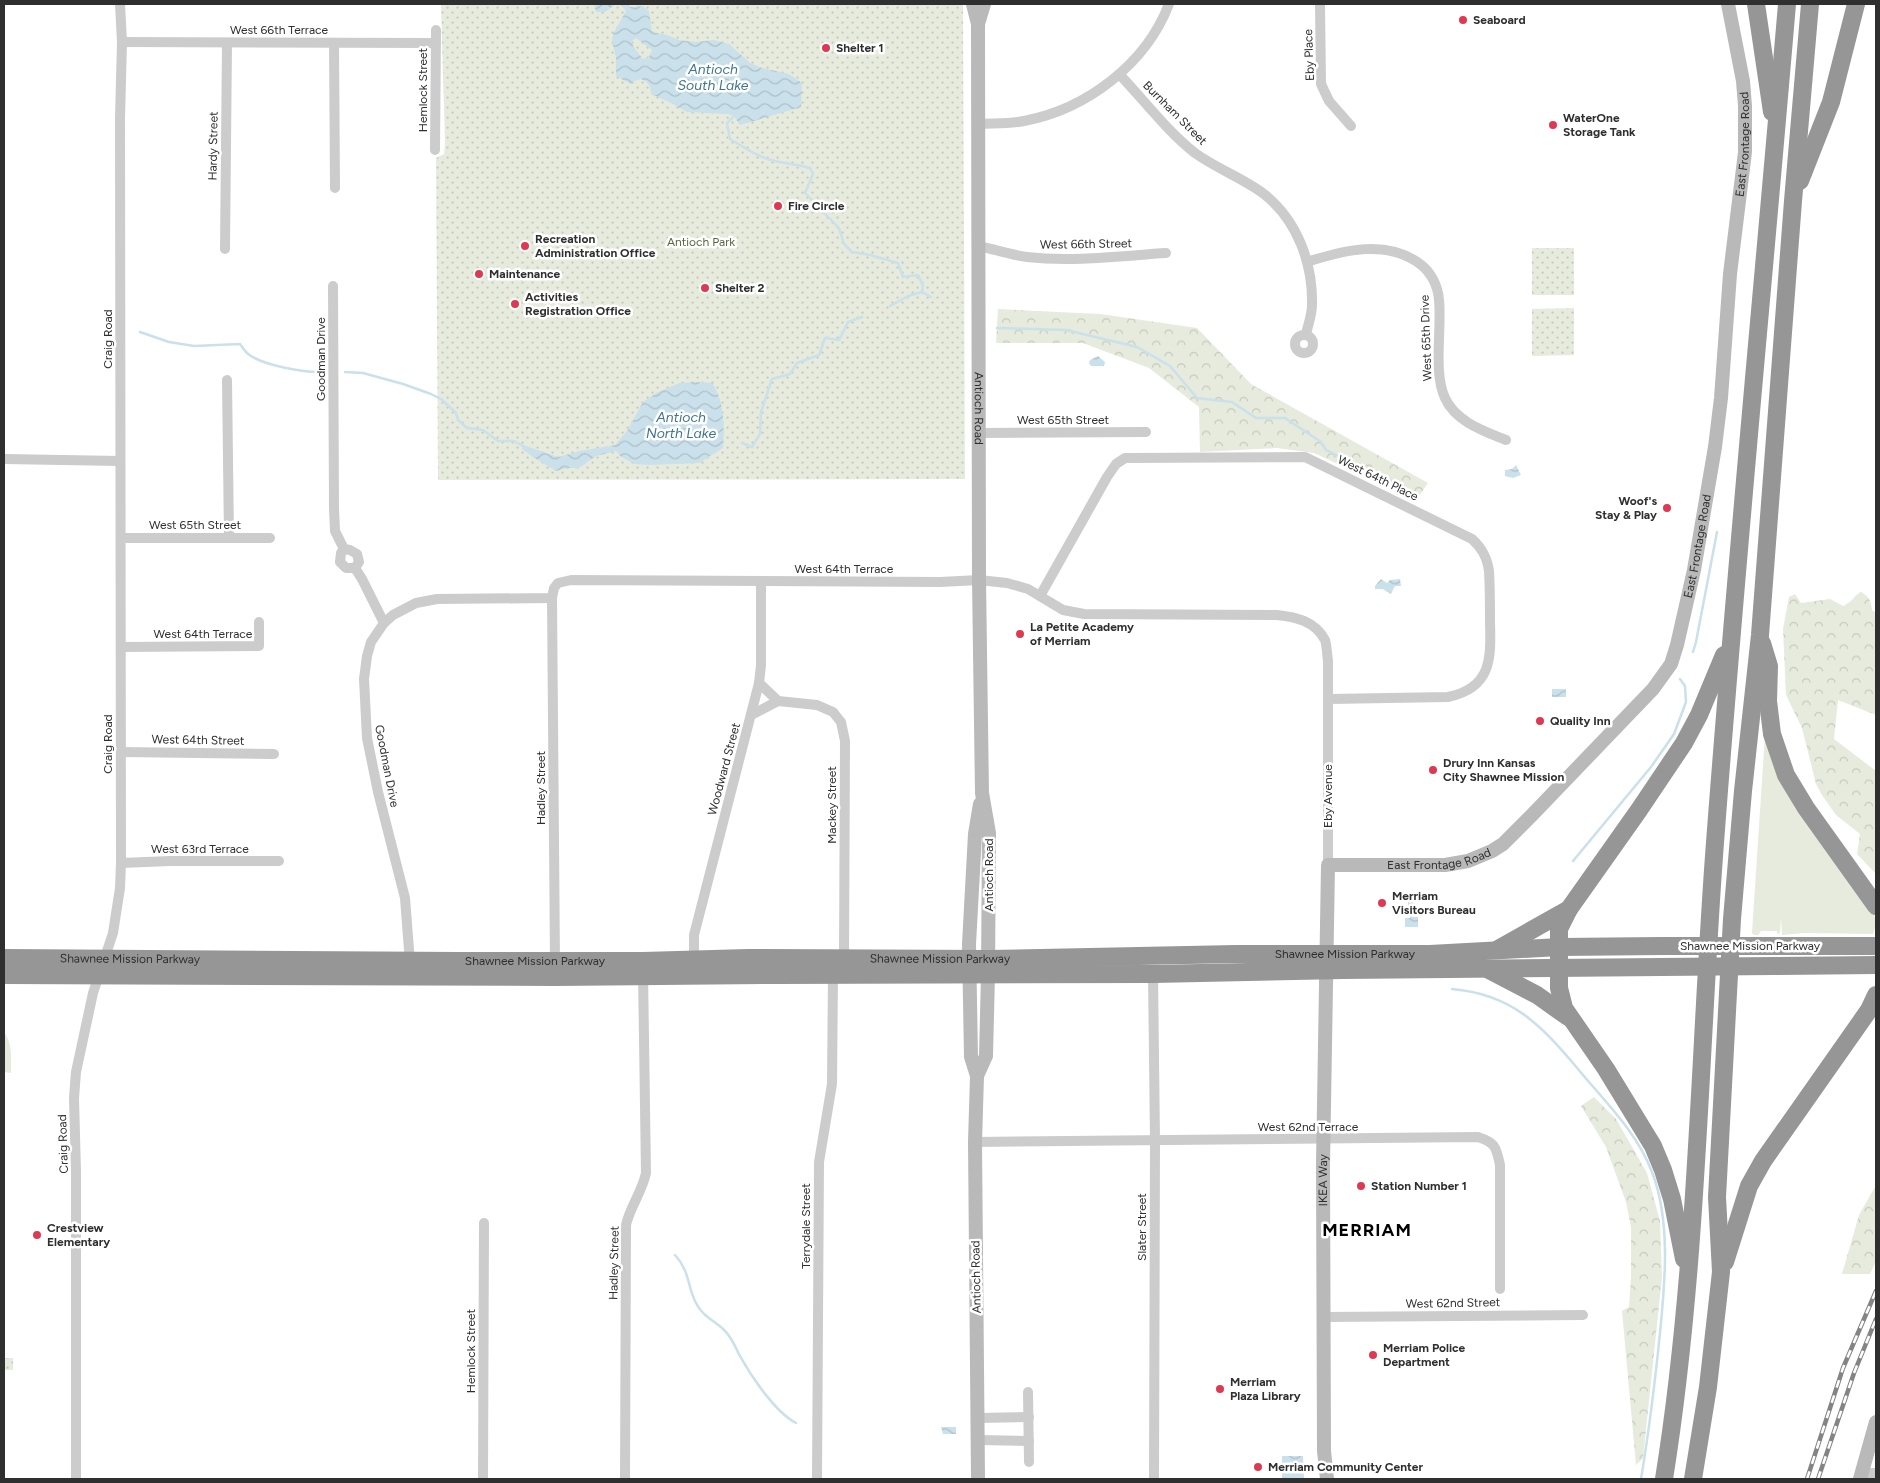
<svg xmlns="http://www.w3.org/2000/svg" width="1880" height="1483" font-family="Figtree,sans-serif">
<defs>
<pattern id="forest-crowns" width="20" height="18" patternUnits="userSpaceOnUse" patternTransform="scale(1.25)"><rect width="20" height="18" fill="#e6ebdd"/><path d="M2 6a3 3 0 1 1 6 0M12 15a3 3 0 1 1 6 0" fill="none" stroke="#c6cabe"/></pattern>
<pattern id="park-dots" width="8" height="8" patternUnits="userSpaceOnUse" patternTransform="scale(1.25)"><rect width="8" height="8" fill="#e6ebdd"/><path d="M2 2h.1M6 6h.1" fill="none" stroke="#c6cabe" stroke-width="1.8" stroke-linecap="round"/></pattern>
<pattern id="water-waves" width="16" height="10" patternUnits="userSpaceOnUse" patternTransform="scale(1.25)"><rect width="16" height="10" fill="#cae0ea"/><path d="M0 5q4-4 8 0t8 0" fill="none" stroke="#aec0c9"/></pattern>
</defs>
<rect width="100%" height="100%" fill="#fff"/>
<g fill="#e6ebdd">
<polygon points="1765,735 1874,914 1876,925 1873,934 1803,933 1782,935 1781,917 1780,933 1777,934 1777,931 1761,931 1758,935 1754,935 1752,933"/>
<path d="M4 1033C13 1042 11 1060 11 1073L4 1072Z"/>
</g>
<g fill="url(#forest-crowns)">
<polygon points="998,309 1100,314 1197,328 1251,384 1428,483 1416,500 1314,453 1277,448 1200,452 1199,407 1149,368 1083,343 996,343"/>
<path d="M1861 592C1869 597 1871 600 1872 610L1876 613V715L1838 700 1834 739 1876 771V874L1857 854 1860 834 1836 815 1822 795 1816 784 1802 728 1786 695 1783 629 1789 597 1795 594 1801 603 1830 599 1843 606C1852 603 1853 596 1861 592Z"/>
<polygon points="1594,1097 1616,1119 1647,1173 1660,1221 1662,1277 1643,1458 1636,1465 1622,1311 1629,1307 1631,1277 1631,1227 1626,1202 1606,1147 1581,1106"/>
<polygon points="1876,1185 1876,1261 1870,1274 1842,1274 1859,1215"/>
</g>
<g fill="url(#park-dots)">
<polygon points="441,4 963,4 965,479 438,480 436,158 444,154 445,144"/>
<rect x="1532" y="248" width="42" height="47"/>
<polygon points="1574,308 1574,355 1532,356 1532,309"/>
<rect x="4" y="1358" width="9" height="12"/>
</g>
<g fill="url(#water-waves)" fill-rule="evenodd">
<polygon points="594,4 616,4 605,12 596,12"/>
<path d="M620 4H627L630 7 643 6 649 11 652 32 667 35 679 40 696 42 714 40 729 44 750 63 762 68 789 74 802 83 801 107 740 125 734 116 728 114 687 112 671 103 651 94C650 86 650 83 641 79L634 81 631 84 616 76V57L612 42 613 34 626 11ZM636 38 652 50 649 57 643 59 633 46 632 41Z"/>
<polygon points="1098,356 1105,362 1104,366 1091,366 1089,363 1090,360"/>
<path d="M701 382 712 383C724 399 725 428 723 448L699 463 649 465 635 464 621 457 616 451 596 456 579 468H567L556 471 533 457 522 449 523 445 558 457 580 451 615 445 627 431 643 402 658 392 680 383Z"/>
<polygon points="1516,465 1521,475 1513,478 1505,476 1505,470 1512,469"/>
<polygon points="1381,579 1387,583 1390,580 1400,579 1401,586 1395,586 1391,594 1383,589 1375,589 1375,586"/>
<rect x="1552" y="689" width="14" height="8"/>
<polygon points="1408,902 1412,902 1414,904 1412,917 1418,917 1418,927 1405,927 1405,918 1410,918 1410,908 1408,907"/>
<polygon points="941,1427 956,1427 956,1434 943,1434"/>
<polygon points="1282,1456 1303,1456 1304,1479 1282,1479"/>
</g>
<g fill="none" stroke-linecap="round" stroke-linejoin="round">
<g stroke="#cae0ea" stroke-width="2.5">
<path d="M734 116 727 123 730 139C744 147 759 158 775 161 788 164 797 164 810 168L813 174 805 193 839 228 844 244 852 252 870 255 898 263 903 277 918 275 923 286 922 292"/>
<polyline points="890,306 908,296 922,292 931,297"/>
<polyline points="997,328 1066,330 1137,347 1170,366 1197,398 1232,402 1256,418 1285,418 1321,442 1326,450 1375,474 1404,486"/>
<path d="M140 332 169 342 194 346 240 344C242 347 245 351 247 353 260 365 302 372 319 372"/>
<polyline points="345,372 363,373 403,384 431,394 441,399 453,410 456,413 458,420 467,428 483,430 498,441 514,441 523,446"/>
<polyline points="742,443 752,447 760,434 761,412 772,379 790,374 797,363 819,355 825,338 839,340 848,322 862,317"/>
<polyline points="1693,652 1696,642 1717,532"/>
<polyline points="1573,861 1651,767 1674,734 1686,702 1685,686 1680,679"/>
<path d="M1452 989C1512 994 1541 1025 1578 1069 1605 1102 1637 1132 1652 1172 1671 1221 1665 1283 1660 1333 1655 1382 1649 1431 1641 1479"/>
<path d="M675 1255C690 1271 687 1286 696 1303 702 1316 715 1321 724 1330 732 1337 735 1347 740 1356 751 1376 775 1412 796 1423"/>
</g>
<g stroke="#ccc" stroke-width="10">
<polyline points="1320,4 1321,84 1329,101 1351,126"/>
<polyline points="122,42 436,43"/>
<polyline points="334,43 335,188"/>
<path d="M1119 74C1144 100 1167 131 1195 153 1217 169 1243 178 1264 194 1297 220 1313 263 1312 305 1312 315 1308 325 1306 334"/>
<path d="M978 124C993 123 1009 124 1024 121 1087 109 1146 64 1169 4"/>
<polyline points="435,150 436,30"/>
<path d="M978 246C994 249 1011 255 1027 257 1073 262 1120 256 1166 253"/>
<polyline points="225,249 227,43"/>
<path d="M1307 262C1344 250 1387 239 1420 264 1431 272 1438 286 1439 300 1442 328 1433 373 1445 398 1456 422 1484 431 1506 440"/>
<polyline points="333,286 334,509 335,531 344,549"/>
<circle cx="1304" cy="344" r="9"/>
<polyline points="227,380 229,538"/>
<polyline points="980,433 1146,432"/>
<polyline points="4,459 120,461"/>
<polyline points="121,538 270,538"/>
<polyline points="344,549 341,553 340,562 346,568 355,568"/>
<polyline points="344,549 350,550 357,554 359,562 355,568"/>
<polyline points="355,568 362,579 384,623"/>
<path d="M1040 596 1107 477 1116 464 1125 458 1305 457 1472 539C1482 548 1487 557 1489 571 1490 588 1490 605 1490 622 1491 658 1492 688 1448 697L1329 699"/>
<polyline points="552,598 555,964"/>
<polyline points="122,647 259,646 259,622"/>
<polyline points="759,683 778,701 817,705 833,712 841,722 845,741 844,958"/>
<polyline points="751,715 778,701"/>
<polyline points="121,752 274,754"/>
<polyline points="121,863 170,861 279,861"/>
<polyline points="694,960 694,935 759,683 761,665 761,582"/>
<path d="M410 963 405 898 378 792 367 738 364 679 367 656 371 642 384 623 393 615 416 603 437 599 552 598 554 588 558 583 571 580 940 582 979 580 1007 583 1028 589 1063 610 1084 614 1277 615C1296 617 1315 621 1325 640 1327 646 1327 655 1328 661V865"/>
<polyline points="1153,974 1155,1140 1154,1479"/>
<path d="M975 1142 1478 1137C1496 1143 1496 1147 1500 1165V1289"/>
<polyline points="1324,1317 1583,1315"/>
<polyline points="1028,1392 1029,1462"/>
<polyline points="978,1418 1029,1417"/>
<polyline points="978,1440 1029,1441"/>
<polyline points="1861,1473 1876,1473"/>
<polyline points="76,1479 76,1172 74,1098 76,1072 93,993 113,933 120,888 121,863 120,118 122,42 120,4"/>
<polyline points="483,1479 484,1223"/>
<path d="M625 1479 626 1225C630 1207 642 1192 646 1173L643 972"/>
<polyline points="817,1479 819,1162 832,1084 833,975"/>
</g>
<g stroke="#b9b9b9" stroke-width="14">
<path id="s1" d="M973 4 978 24 979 580 982 793 989 833 988 975 986 1056 977 1076"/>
<polyline points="978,24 984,4"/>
<polyline points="978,1479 975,1142 977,1076 971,1057 969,944 975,834 980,804"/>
<path id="s2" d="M1327 1479 1324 1451 1323 1165 1328 865H1445L1468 861 1492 851 1503 844 1532 815 1653 689 1671 664 1677 645 1694 570 1715 447 1721 398 1730 274 1745 152V106L1743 81 1728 4"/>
<polyline points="1860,1479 1876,1422"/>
</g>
<g stroke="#969696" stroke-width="18">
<polyline points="1756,4 1772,112"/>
<polyline points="1800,181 1831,102 1856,4"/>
<polyline points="1762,643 1769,666 1768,701 1772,734 1786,775 1806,808 1876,906"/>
<polyline points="1789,946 1876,946"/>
<polyline points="1498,949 1569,909"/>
<path id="s3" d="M4 958 459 961H643L748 958 989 959 1236 954H1430L1559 947 1662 946"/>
<polyline points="1774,966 1876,965"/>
<polyline points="1489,970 1537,995 1568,1017"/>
<polyline points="4,975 555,977 775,975 1153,974 1343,970 1661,967"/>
<polyline points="1684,1259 1672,1199 1663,1170 1653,1146 1606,1069 1564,1008 1559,988 1559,929 1569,909 1639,810 1684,743 1699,715 1724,655"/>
<polyline points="1725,1262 1749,1186 1763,1161 1869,1010 1876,995"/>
<path d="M1664 1479C1697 1273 1699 1064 1714 856 1735 572 1763 288 1787 4"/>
<polyline points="1693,1479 1708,1387 1721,1272 1717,1197 1732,919 1743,791 1760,635 1793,201 1810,4"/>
</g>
<defs>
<g id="rail">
<polyline points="1807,1479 1843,1368 1876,1291"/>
<polyline points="1818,1479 1854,1373 1876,1319"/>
</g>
</defs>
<use href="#rail" stroke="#848484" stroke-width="4.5"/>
<use href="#rail" stroke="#fff" stroke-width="2.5" stroke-dasharray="8" stroke-linecap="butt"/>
<g stroke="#969696" stroke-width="18">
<polyline points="1662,946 1789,946"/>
<polyline points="1661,967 1774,966"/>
</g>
</g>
<g fill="#de3952" stroke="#fff" stroke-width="2">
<circle cx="1463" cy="20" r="5"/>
<circle cx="826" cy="48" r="5"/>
<circle cx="1553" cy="125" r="5"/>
<circle cx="778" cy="206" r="5"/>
<circle cx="525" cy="246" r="5"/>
<circle cx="479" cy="274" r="5"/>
<circle cx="705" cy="288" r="5"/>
<circle cx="515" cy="304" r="5"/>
<circle cx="1667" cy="508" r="5"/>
<circle cx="1020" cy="634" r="5"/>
<circle cx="1540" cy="721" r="5"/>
<circle cx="1433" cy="770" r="5"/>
<circle cx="1382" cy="903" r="5"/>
<circle cx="1361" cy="1186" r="5"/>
<circle cx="37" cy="1235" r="5"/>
<circle cx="1373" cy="1355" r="5"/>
<circle cx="1220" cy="1389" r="5"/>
<circle cx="1258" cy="1467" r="5"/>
</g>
<g text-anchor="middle" stroke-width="5" stroke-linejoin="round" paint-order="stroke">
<g font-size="12" font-weight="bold" fill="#2f2f2f" stroke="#fff" text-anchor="start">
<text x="1473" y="24">Seaboard</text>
<text x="836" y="52">Shelter 1</text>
<text x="1563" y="122">WaterOne<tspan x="1563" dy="14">Storage Tank</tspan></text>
<text x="788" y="210">Fire Circle</text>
<text x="535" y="243">Recreation<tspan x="535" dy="14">Administration Office</tspan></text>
<text x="489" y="278">Maintenance</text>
<text x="715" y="292">Shelter 2</text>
<text x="525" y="301">Activities<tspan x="525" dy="14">Registration Office</tspan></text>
<text x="1657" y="505" text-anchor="end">Woof's<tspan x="1657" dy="14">Stay &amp; Play</tspan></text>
<text x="1030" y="631">La Petite Academy<tspan x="1030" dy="14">of Merriam</tspan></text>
<text x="1550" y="725">Quality Inn</text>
<text x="1443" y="767">Drury Inn Kansas<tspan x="1443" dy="14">City Shawnee Mission</tspan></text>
<text x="1392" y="900">Merriam<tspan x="1392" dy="14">Visitors Bureau</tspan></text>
<text x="1371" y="1190">Station Number 1</text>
<text x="47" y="1232">Crestview<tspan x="47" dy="14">Elementary</tspan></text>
<text x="1383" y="1352">Merriam Police<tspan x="1383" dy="14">Department</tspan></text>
<text x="1230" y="1386">Merriam<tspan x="1230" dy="14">Plaza Library</tspan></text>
<text x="1268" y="1471">Merriam Community Center</text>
</g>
<g font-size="12" fill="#2f2f2f" stroke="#fff">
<text x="279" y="34">West 66th Terrace</text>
<text transform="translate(1309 55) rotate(-92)" y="4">Eby Place</text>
<text transform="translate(423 90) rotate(-90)" y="4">Hemlock Street</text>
<text transform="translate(1175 113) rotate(45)" y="4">Burnham Street</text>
<text dy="4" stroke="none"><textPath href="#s2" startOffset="1566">East Frontage Road</textPath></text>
<text transform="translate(213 146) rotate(-89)" y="4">Hardy Street</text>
<text transform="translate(1086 244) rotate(-1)" y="4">West 66th Street</text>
<text transform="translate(1426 338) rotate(-92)" y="4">West 65th Drive</text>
<text transform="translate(108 339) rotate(-90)" y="4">Craig Road</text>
<text transform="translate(321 359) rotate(-90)" y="4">Goodman Drive</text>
<text dy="4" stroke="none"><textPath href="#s1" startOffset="405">Antioch Road</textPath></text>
<text x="1063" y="424">West 65th Street</text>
<text transform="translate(1378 478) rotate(26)" y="4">West 64th Place</text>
<text x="195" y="529">West 65th Street</text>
<text dy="4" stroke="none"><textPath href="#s2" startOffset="1161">East Frontage Road</textPath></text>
<text x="844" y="573">West 64th Terrace</text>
<text x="203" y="638">West 64th Terrace</text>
<text transform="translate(198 740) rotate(1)" y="4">West 64th Street</text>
<text transform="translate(108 744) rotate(-90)" y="4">Craig Road</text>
<text transform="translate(387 766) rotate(79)" y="4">Goodman Drive</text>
<text transform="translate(724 769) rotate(-75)" y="4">Woodward Street</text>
<text transform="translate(541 788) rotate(-90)" y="4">Hadley Street</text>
<text transform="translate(1328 796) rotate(-90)" y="4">Eby Avenue</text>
<text transform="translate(832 805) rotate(-90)" y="4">Mackey Street</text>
<text x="200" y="853">West 63rd Terrace</text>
<text dy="4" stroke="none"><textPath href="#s2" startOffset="726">East Frontage Road</textPath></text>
<text transform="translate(989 875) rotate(-90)" y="4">Antioch Road</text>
<text x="1750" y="950">Shawnee Mission Parkway</text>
<text dy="4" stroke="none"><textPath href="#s3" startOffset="1341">Shawnee Mission Parkway</textPath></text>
<text dy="4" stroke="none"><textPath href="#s3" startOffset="936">Shawnee Mission Parkway</textPath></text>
<text dy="4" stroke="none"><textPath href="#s3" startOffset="126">Shawnee Mission Parkway</textPath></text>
<text dy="4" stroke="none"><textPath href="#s3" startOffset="531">Shawnee Mission Parkway</textPath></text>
<text x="1308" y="1131">West 62nd Terrace</text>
<text transform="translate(63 1144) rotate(-92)" y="4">Craig Road</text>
<text dy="4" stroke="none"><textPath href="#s2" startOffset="299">IKEA Way</textPath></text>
<text transform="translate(806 1226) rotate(-90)" y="4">Terrydale Street</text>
<text transform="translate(1142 1227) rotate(-90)" y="4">Slater Street</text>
<text transform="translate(614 1263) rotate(-89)" y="4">Hadley Street</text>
<text transform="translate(976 1277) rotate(-91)" y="4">Antioch Road</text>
<text transform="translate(1453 1303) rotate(-1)" y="4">West 62nd Street</text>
<text transform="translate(471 1351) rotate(-90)" y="4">Hemlock Street</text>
</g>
<g font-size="12" fill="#55693e" stroke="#fff">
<text x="701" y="246">Antioch Park</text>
</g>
<g font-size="14" font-style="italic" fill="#40758e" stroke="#fff">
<text x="713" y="74">Antioch<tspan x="713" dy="16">South Lake</tspan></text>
<text x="681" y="422">Antioch<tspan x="681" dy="16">North Lake</tspan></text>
</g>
<g font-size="18" font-weight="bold" letter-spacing="1" fill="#000" stroke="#fff">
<text x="1367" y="1236">MERRIAM</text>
</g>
</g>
<rect width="1880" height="1483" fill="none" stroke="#2f2f2f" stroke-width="10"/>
</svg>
